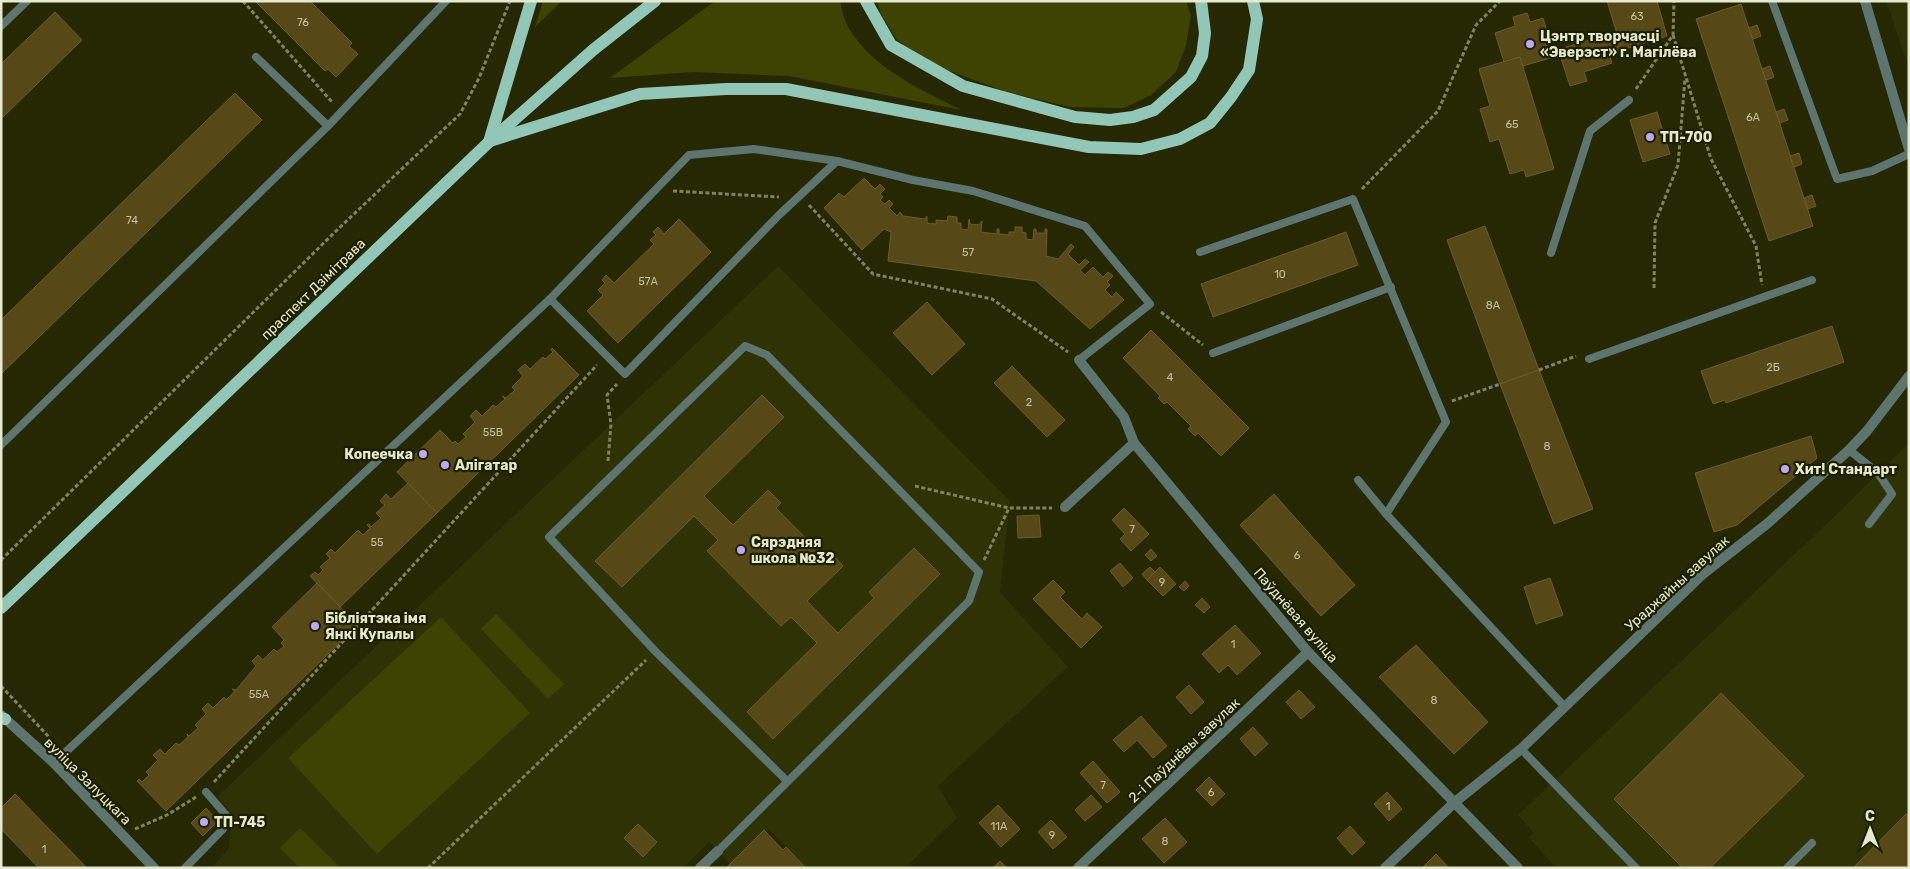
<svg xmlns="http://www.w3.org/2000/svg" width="1910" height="869" font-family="Rubik,sans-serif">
<rect width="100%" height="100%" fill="#252803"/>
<g fill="#2f3205">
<polygon points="1886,1 1909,1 1909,68"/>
<polygon points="778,266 1010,501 1000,592 1068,667 938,786 957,818 905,868 807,868 769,829 730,864 709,842 683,868 212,868 229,848 232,814 218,796"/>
<polygon points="1909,443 1909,868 1556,868 1529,838 1534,833 1518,815 1835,516"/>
</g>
<g fill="#3e4303">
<polygon points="543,1 562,1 535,27"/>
<path d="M715 1H840C842 9 844 20 848 27 873 69 919 88 961 110L789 76 693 72 610 78Z"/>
<polygon points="877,1 1186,1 1191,16 1186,45 1176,72 1151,95 1124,108 1070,107 1007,92 928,63 896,39 881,14"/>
<polygon points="496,614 564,684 548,699 481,629"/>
<polygon points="441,617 530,713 377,854 288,758"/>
<polygon points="300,828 339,866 338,868 300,868 280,848"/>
</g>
<g fill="#564917" stroke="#6a5d2c">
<polygon points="255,1 310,1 352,43 349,46 358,54 336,77 328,69 325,71"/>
<polygon points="1607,1 1657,1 1667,36 1622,50"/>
<polygon points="1741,4 1813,226 1769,241 1696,19"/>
<polygon points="55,12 82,40 1,119 1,64"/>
<polygon points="1527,13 1530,22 1543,18 1553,51 1616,32 1622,50 1609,54 1612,63 1584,72 1587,81 1570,86 1560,55 1523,66 1520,57 1504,62 1495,33 1515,26 1513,17"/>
<polygon points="1757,25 1761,36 1753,39 1749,28"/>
<polygon points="1520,57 1554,169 1526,177 1524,170 1510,174 1499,139 1490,142 1480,109 1490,106 1479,69"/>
<polygon points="1770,66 1774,77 1766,80 1762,69"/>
<polygon points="235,93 262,120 1,374 1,320"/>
<polygon points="1784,109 1788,120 1780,123 1776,112"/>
<polygon points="1657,112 1670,154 1643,162 1630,120"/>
<polygon points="1799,153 1802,164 1794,167 1790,156"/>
<polygon points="864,178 875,189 880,184 885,189 880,194 883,197 880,200 885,204 889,200 893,204 889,208 897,216 900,212 903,216 925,219 927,216 927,223 936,224 936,220 947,221 948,216 957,217 957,223 961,223 961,229 968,230 969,219 970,224 979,225 982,221 981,232 997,234 997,229 999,229 999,234 1009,235 1009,232 1015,232 1015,227 1022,227 1022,232 1026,233 1026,239 1033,240 1034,229 1036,229 1036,233 1045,233 1045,229 1047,229 1046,256 1058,259 1071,244 1074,247 1068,254 1079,265 1085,259 1089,262 1080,270 1085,275 1093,267 1103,277 1108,272 1113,276 1107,282 1110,285 1105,290 1112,297 1116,292 1124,300 1090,329 1036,281 888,261 891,232 884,229 862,250 824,208 839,193 844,197"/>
<polygon points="1812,195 1816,206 1808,209 1804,198"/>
<polygon points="679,219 711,252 618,343 587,311 603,295 598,290 605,283 602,280 606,275 614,283 654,244 650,240 656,235 653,232 658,227 664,234"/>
<polygon points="1485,226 1539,370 1500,384 1447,240"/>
<polygon points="1346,232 1358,265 1213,317 1201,284"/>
<polygon points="927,302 965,344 932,375 893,333"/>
<polygon points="1832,326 1844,362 1726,403 1725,400 1713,404 1701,371"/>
<polygon points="1151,330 1249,428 1221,456 1198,433 1195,436 1188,429 1191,426 1167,402 1164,404 1158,398 1160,396 1123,358"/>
<polygon points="552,348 579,375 437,513 397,472 440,430 453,443 455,441 458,444 466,437 463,434 475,422 470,416 476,410 482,416 493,405 496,407 505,399 502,396 506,398 515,390 512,387 523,376 518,370 525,364 530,369 543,357 545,359 553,352 551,350"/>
<polygon points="1012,366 1065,420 1047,437 994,383"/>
<polygon points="1539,370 1593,509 1554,524 1500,384"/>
<polygon points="762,395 784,417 704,496 733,525 768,490 781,503 776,508 824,557 829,551 843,566 807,601 838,633 874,598 869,592 914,548 940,574 773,739 747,712 817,643 791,617 781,626 707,551 718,540 694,516 622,587 595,561"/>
<polygon points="1811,436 1817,458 1737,525 1714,532 1695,473"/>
<polygon points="408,483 437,513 340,607 310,576 315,572 318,575 323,570 320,567 330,558 326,554 331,549 335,553 358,530 363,535 370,528 367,525 369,524 371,527 381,518 376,513 385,505 380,501 386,494 391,499"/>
<polygon points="1274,494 1355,585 1321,616 1240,525"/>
<polygon points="1124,508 1149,534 1131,551 1120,539 1125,534 1112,520"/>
<polygon points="1039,515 1041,537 1018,538 1017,516"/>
<polygon points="1151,549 1157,556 1151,561 1145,555"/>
<polygon points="1120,563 1133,578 1123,587 1110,571"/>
<polygon points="1150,567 1155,572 1147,580 1142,574"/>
<polygon points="1160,567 1176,584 1163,596 1147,580"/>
<polygon points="1550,578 1563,615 1536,624 1524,587"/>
<polygon points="1053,580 1065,592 1060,597 1082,619 1087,613 1102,627 1081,648 1033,599"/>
<polygon points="1185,581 1189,586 1184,591 1179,587"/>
<polygon points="317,583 358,625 166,811 137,781 139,779 142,782 149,775 146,772 158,760 153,755 160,749 165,754 176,743 179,745 188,737 187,734 189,736 198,728 195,725 206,714 202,709 208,703 213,708 224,697 226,700 235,691 232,689 236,690 256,666 252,661 258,655 263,660 274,649 277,652 284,646 281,643 284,640 272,627"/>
<polygon points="1202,598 1210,607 1204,613 1195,605"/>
<polygon points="1235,625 1261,653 1237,675 1228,665 1219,673 1202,654"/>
<polygon points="1416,645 1488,722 1454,754 1379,677"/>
<polygon points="1189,685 1204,702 1191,714 1176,697"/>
<polygon points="1299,690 1315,707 1301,719 1286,702"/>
<polygon points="1721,693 1804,776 1710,868 1683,868 1614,799"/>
<polygon points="1141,716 1167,746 1153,758 1137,740 1124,752 1113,740"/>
<polygon points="1253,727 1268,744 1255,756 1240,739"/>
<polygon points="1093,761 1120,792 1107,803 1080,773"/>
<polygon points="1209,777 1225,794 1212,806 1196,790"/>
<polygon points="1387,792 1402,809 1389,821 1374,804"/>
<polygon points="15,794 87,868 39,868 1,829 1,808"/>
<polygon points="1091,795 1102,807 1085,821 1075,810"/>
<polygon points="998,805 1020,829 1001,847 979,823"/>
<polygon points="206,808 218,821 203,836 191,823"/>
<polygon points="1906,814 1909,816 1909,868 1853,868"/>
<polygon points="1165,818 1187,842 1164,863 1142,839"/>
<polygon points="1051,820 1067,837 1053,849 1038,832"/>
<polygon points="638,824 657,842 643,857 624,838"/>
<polygon points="1350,826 1365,843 1352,855 1337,838"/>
<polygon points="764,830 783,850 786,847 806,868 726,868"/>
<polygon points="1436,854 1449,868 1422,868"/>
<polygon points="1000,861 1007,868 993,868"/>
</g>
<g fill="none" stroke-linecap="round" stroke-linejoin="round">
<g stroke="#7f8363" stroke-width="3" stroke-dasharray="4 2.5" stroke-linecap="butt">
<polyline points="243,1 332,102"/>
<polyline points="1673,35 1711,159 1756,246 1762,285"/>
<polyline points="1636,89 1673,35 1674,1"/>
<polyline points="1362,189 1438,111 1476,25 1500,1"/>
<polyline points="673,191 779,197"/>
<polyline points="809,205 873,274 992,299 1068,352"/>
<polyline points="1654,288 1655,223 1678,165 1685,78"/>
<polyline points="1161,312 1203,345"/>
<polyline points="1539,370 1576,356"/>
<polyline points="1452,401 1500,384"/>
<polyline points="608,461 611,424 607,395 617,384"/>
<polyline points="915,486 1009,508"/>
<polyline points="1,560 337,230 460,114 479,78 510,1"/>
<polyline points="984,560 1009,508 1052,508"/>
<polyline points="1,686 49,737"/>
<polyline points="214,782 597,365"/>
<polyline points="135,829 167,815 196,797"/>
<polyline points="428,868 646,660"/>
</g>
<g stroke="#5d756e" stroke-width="8">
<polyline points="1772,1 1837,179 1872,171 1909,154"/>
<polyline points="1,26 27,1"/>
<polyline points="256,57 328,126"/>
<polyline points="1200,252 1353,199 1446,422 1386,514 1564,706"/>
<polyline points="1551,253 1590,131 1629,100"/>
<polyline points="550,299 689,155 754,149 837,161"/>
<polyline points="1213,353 1391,287"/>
<polyline points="1589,359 1812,280"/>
<polyline points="1,445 328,126 446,1"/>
<polyline points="1849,450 1878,473 1892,494 1869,524"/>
<polyline points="1358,480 1386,514"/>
<polyline points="1521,749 1636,868"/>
<polyline points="54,763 550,299 625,374 780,214 837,161 913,180 973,191 1085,226 1150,304 1079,360"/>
<polyline points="718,851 969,601 979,572 767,355 745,346 549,537 655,651 787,781"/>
<polyline points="185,868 223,829 226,815 206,792"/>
<polyline points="1787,868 1812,843"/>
</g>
<g stroke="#5d756e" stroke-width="10">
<polyline points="1865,1 1909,149"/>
<polyline points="1079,360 1124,417 1134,443 1308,652 1518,868"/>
<polyline points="1065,507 1134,443"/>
<polyline points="1,715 54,763 154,868"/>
<polyline points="700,868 718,851"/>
<polyline points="1078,868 1308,652"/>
<polyline points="1385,868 1455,802 1521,749 1703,574 1768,523 1849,450 1867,431 1909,376"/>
</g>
<g stroke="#92c6b7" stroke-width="12">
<polyline points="866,1 891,45 963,86 1075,117 1110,120 1133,117 1154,110 1191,77 1202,56 1205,33 1201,1"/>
<polyline points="493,140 640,94 726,89 786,89 1089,147 1141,149 1180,139 1210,123 1231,97 1249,70 1257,19 1253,1"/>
<polyline points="489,142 531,1"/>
<polyline points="1,608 489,142 593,50 655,1"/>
<polyline points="1,718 5,719"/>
</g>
</g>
<g fill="#bbaaf6" stroke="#1c1f00" stroke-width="2">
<circle cx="1530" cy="44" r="5"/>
<circle cx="1650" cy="137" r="5"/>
<circle cx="423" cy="454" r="5"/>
<circle cx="445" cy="465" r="5"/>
<circle cx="1785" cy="469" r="5"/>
<circle cx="741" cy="550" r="5"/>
<circle cx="315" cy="626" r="5"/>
<circle cx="204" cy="822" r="5"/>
</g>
<g text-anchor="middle" stroke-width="4.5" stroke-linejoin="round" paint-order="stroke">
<g font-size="11" fill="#c1c1a1">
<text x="1637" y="20">63</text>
<text x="303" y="26">76</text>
<text x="1753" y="121">6А</text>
<text x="1512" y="128">65</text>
<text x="132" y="224">74</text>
<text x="968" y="256">57</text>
<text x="1280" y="278">10</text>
<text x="648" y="285">57А</text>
<text x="1493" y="309">8А</text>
<text x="1773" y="371">2Б</text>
<text x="1170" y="381">4</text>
<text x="1029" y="406">2</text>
<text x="493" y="436">55В</text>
<text x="1547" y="450">8</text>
<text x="1132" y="533">7</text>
<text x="377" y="546">55</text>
<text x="1297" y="559">6</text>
<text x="1162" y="586">9</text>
<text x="1233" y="648">1</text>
<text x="259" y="698">55А</text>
<text x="1434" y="704">8</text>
<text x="1103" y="789">7</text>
<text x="1211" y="796">6</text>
<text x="1388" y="810">1</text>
<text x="999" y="830">11А</text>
<text x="1052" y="839">9</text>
<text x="1165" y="845">8</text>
<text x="44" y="853">1</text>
</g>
<g font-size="14" font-weight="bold" fill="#e5e9cf" stroke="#1c1f00" text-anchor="start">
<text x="1540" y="41">Цэнтр творчасці<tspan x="1540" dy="16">«Эверэст» г. Магілёва</tspan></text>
<text x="1660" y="142">ТП-700</text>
<text x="413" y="459" text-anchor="end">Копеечка</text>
<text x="455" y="470">Алігатар</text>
<text x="1795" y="474">Хит! Стандарт</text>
<text x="751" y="547">Сярэдняя<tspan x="751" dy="16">школа №32</tspan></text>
<text x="325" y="623">Бібліятэка імя<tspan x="325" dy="16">Янкі Купалы</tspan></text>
<text x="214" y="827">ТП-745</text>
</g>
<g font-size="14" fill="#e5e9cf" stroke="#1c1f00">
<text transform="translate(313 289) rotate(-44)" y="5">праспект Дзімітрава</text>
<text transform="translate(1677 583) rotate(-42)" y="5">Ураджайны завулак</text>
<text transform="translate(1296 615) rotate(49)" y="5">Паўднёвая вуліца</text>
<text transform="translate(1184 750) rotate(-43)" y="5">2-і Паўднёвы завулак</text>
<text transform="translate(88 781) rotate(45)" y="5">вуліца Залуцкага</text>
</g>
</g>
<rect width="1910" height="869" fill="none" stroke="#e5e9cf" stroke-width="5"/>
<g transform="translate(1870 829)" stroke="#1c1f00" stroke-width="4" paint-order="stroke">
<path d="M0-4L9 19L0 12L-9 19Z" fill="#e5e9cf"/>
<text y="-8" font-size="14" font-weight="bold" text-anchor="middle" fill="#e5e9cf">С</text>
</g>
</svg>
